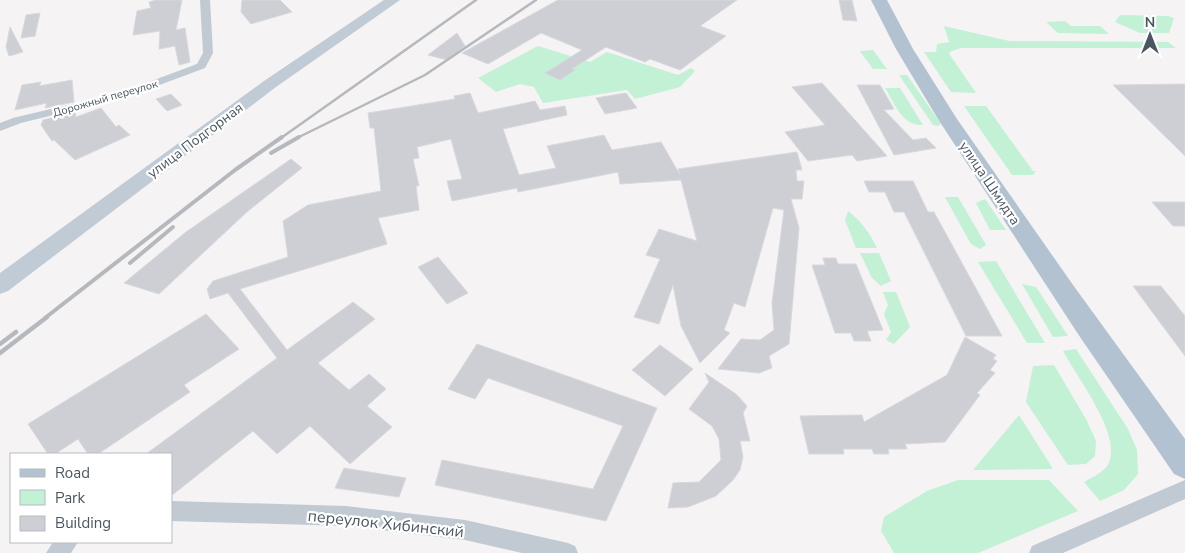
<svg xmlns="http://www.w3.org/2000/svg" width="1185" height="553" font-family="'Nunito Sans',sans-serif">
<rect width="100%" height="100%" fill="#f5f3f3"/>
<g fill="#c3f1d5">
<polygon points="1120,15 1168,16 1174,18 1169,33 1140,33 1115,22"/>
<polygon points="1065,21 1071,26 1100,26 1109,34 1058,33 1046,22"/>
<polygon points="944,26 1009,41 1168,42 1176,48 961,48 949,52 950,55 976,93 951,92 924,52 936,52 937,44 949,42"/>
<polygon points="538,46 590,62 607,52 678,75 691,68 695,71 680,87 635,99 627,90 543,103 534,87 520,84 496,92 478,78"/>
<polygon points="873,50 887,69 873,69 860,51"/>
<polygon points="899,75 907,75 941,124 938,126 933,125"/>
<path d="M885 88H900L923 125C902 126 895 104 885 88Z"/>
<polygon points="964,106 986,106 1033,171 1036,171 1033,175 1012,175"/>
<polygon points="945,197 958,197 986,245 980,249 971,244"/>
<polygon points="985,199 1006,230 990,230 976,203"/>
<path d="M848 211C862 222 869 232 877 248H856L845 220Z"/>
<polygon points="860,253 879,253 891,281 881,286 872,278"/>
<polygon points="996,261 1045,343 1027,343 978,262"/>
<polygon points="1022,284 1036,287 1068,336 1053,337"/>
<polygon points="883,292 896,292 910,327 894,344 886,340 891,332 884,314 888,305"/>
<path d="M1076 349 1128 429 1137 450 1138 474 1124 490 1100 501 1084 482C1093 477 1107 471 1110 460 1119 431 1077 377 1063 351Z"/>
<polygon points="1054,365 1087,421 1096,441 1095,456 1086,464 1068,465 1026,402 1033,366"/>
<polygon points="1019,415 1053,469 973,470"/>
<polygon points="958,480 1049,480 1078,511 978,553 894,553 881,531 884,517 927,491"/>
</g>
<g fill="#cdcfd5" stroke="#d7d9de">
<polygon points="156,0 182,0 176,30 185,28 190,62 179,65 175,46 159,49 160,31 133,35 137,11 151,8 149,2"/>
<polygon points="242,0 280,0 292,12 251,24 241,12"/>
<polygon points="558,0 737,0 700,26 726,36 680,70 650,59 645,62 606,47 572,69 575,70 560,80 545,73 582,50 541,33 488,64 462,53"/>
<polygon points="839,0 852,0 857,21 843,20"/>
<polygon points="40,13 35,36 21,38 26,15"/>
<polygon points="10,27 23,52 9,56 6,47"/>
<polygon points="457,33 465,46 447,60 428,55"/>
<polygon points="72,80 74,102 45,108 47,103 15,110 22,85 41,82 39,86"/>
<polygon points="822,83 887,156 857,161 852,155 808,161 785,132 825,125 792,87"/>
<polygon points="1185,84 1185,156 1113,85"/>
<polygon points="857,85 880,85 894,109 884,110 913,140 926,138 936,148 894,155"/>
<polygon points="470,93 478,113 535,101 540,110 565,106 567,115 503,129 519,175 556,168 547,146 604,135 612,150 661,142 680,175 678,169 797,152 802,170 796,170 797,181 804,181 802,199 791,199 799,228 789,344 769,356 772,368 759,373 718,369 741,339 760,340 774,330 772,303 784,210 773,208 745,307 734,303 724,330 730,333 700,363 681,326 673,285 659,324 634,317 660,259 646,255 659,229 697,241 681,180 620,184 618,172 518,192 517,188 452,201 447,181 462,179 451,139 417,147 419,158 413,159 419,186 416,186 419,210 378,218 387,244 240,289 287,350 353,302 375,319 318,363 349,390 369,374 386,389 367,406 392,427 350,464 310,426 277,454 253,431 171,496 171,454 146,454 277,358 228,293 210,299 207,289 213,281 288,257 283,221 308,205 381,191 374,128 370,128 368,113 455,99 454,96"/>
<polygon points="626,93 637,108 605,114 596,98"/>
<polygon points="171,94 182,105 167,111 156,99"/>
<polygon points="101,108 116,127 119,125 130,135 75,160 54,140 52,141 41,125 43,120 75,112 76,117"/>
<polygon points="291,159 302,168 248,211 159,294 124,283 186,232"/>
<polygon points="864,181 913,181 928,212 934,212 1002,336 966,336 904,212 894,212 885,192 869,192"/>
<polygon points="1152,202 1185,202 1185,226 1173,226"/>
<polygon points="438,257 468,293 447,304 418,267"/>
<polygon points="823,258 836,258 838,264 856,264 883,330 867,331 871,341 854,341 851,333 835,333 812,265 825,265"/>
<polygon points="1133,286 1161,286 1185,316 1185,356"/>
<polygon points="206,314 239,349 184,385 190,392 98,454 88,454 78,439 55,454 48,454 28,424"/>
<polygon points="965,337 996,355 993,359 997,361 990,370 995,373 977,393 980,395 945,442 905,444 907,449 888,449 889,454 874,454 872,449 843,449 844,454 809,454 800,416 862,415 864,422 947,375"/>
<polygon points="477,344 657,408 606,521 435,485 442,460 593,489 623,426 488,378 475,399 448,389"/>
<polygon points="660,345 693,369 665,396 632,370"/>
<polygon points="705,373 736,394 747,406 743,413 750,441 740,441 743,457 740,470 733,480 716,496 688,507 668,508 673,483 699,482 721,460 719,439 712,426 689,409 709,382"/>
<polygon points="344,468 406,478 399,497 335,488"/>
</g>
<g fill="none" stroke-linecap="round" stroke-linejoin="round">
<g fill="#c1cad2" fill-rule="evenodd">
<polygon points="200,0 210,0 213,53 205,68 130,96 21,123 0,131 0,123 13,118 122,92 197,64 203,53"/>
<polygon points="1185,480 1185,499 1063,553 1029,553 1032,546"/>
<polygon points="171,501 346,506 465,520 568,543 575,546 578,553 522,553 465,540 346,526 171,521"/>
<polygon points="53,542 78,542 71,553 46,553"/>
</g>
<polygon fill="#c1cbd6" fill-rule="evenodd" points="384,0 400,0 276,87 8,291 0,294 0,273 264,81"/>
<polygon fill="#b3c2d1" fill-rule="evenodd" points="871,0 887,0 913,49 957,119 1073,285 1185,439 1185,479 1174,474 1078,334 938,119 896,49"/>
<g stroke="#b5b8bd" stroke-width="2.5">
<polyline points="281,138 476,0"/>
<polyline points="297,138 425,75 536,0"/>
</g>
<g stroke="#b5b8bd" stroke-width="4">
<polyline points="271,153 299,137"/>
<polyline points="130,263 173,227"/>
<polyline points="45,318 235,170 282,137"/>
</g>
<g stroke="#b5b8bd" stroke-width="4.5">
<polyline points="0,344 16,332"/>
<polyline points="0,353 47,317"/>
</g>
</g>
<g text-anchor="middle" stroke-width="4.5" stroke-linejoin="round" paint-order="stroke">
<g font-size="11" fill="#4a5661" stroke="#fff">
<text transform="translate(105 98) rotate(-16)" y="4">Дорожный переулок</text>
</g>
<g font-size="14" fill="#4a5661" stroke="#fff">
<text transform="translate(195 140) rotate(-37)" y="5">улица Подгорная</text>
<text transform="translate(990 183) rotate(56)" y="5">улица Шмидта</text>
</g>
<g font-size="16" fill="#4a5661" stroke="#fff">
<text transform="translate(386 523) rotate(6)" y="6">переулок Хибинский</text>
</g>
</g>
<rect x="10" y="453" width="162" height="90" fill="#ffffff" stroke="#b7bbc0"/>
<rect x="20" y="469" width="25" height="8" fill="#b3c2d1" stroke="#b7bbc0"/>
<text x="55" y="478" font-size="15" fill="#4a5661">Road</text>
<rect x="20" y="490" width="25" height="15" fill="#c3f1d5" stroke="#b7bbc0"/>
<text x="55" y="503" font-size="15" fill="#4a5661">Park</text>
<rect x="20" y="516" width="25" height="15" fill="#cdcfd5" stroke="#b7bbc0"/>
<text x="55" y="528" font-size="15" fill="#4a5661">Building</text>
<g transform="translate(1150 35)" stroke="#ffffff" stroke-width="4" paint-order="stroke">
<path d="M0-4L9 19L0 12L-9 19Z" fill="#4a5661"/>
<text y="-8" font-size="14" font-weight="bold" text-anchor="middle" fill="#4a5661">N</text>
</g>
</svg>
